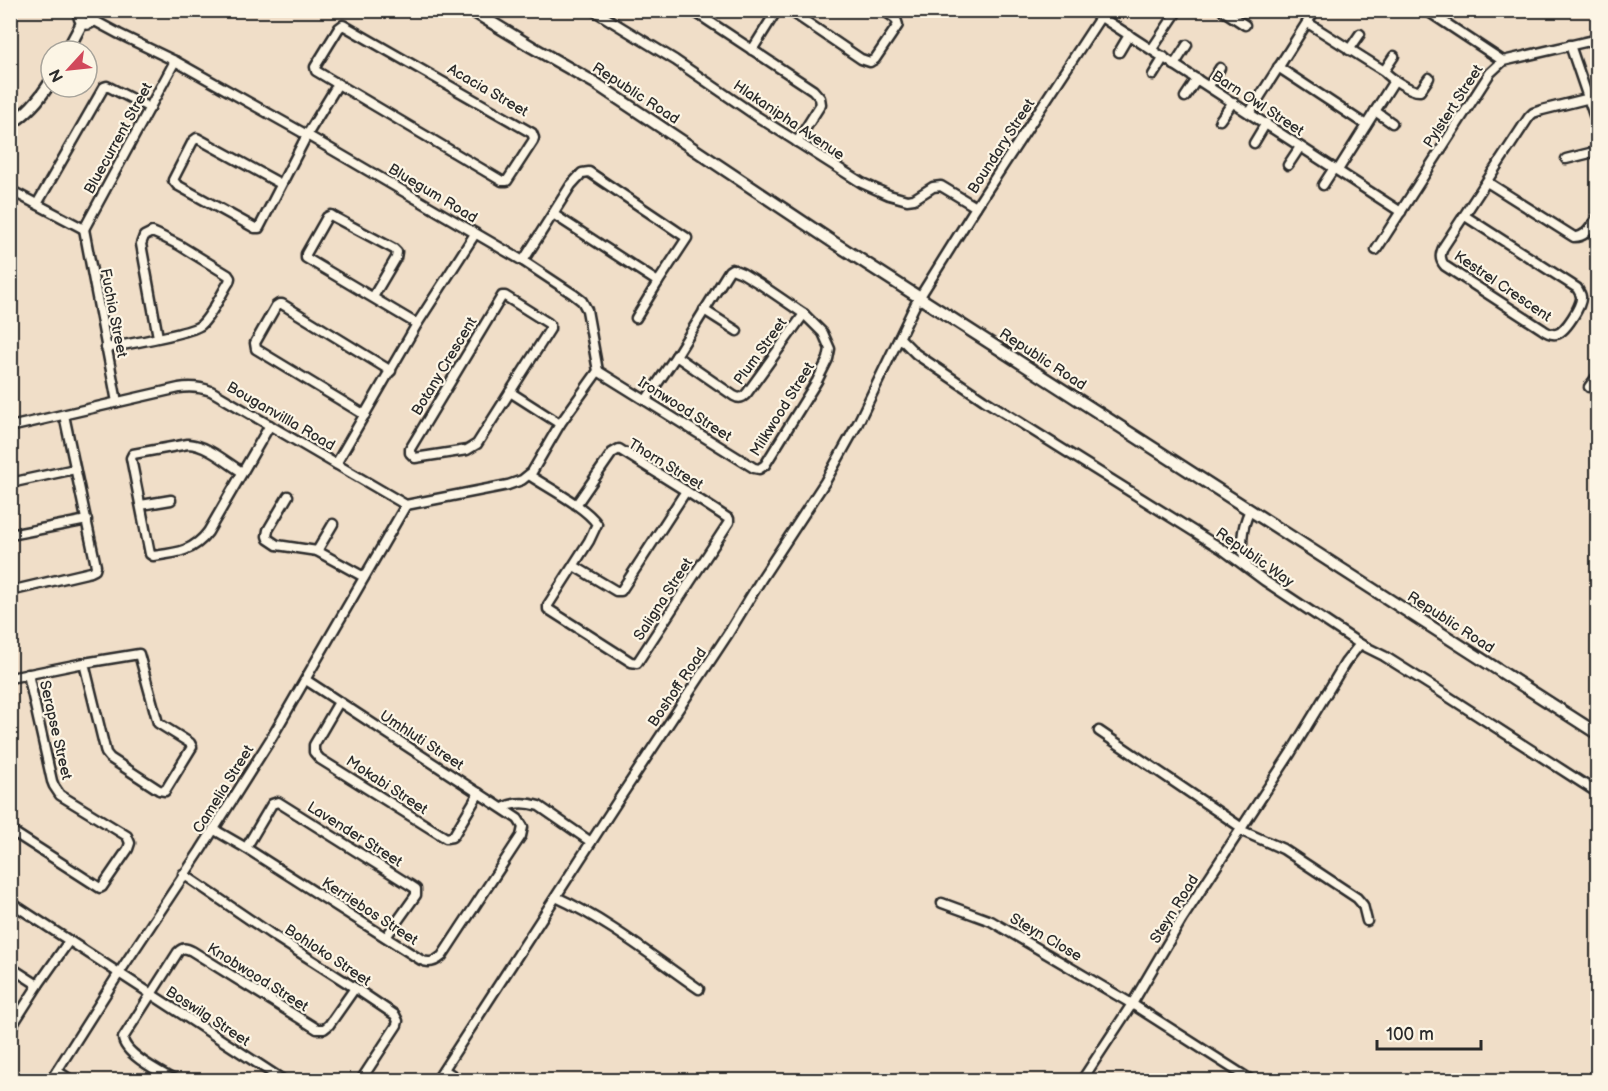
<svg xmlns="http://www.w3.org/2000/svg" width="1608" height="1091" font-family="'Balsamiq Sans',sans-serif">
<rect width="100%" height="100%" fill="#f0dec8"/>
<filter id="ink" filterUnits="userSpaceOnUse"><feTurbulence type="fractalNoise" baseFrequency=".0167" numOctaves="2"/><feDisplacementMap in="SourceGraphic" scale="12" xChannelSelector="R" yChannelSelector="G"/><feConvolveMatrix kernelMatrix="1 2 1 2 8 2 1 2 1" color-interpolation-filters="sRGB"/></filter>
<g filter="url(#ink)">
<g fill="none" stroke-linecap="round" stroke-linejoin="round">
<defs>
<g id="street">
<polyline points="593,10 675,60 758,117 862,183 889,195 907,200 914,199 933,187 941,186 976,207"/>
<polyline points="692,10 813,90 820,98 821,104 797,142"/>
<polyline points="789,10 861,59 870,62 875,59 898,25 896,19 883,10"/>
<polyline points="1222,10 1245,25"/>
<polyline points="1426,10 1503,61"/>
<polyline points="1101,17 1401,212"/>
<path d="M1308 23 1384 71C1390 78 1411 92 1420 91L1429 78"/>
<polygon points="343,25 532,133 534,138 533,141 507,181 502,181 316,71 315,67 339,28"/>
<polyline points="1570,45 1598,127"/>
<polyline points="1152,49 1178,10"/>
<polyline points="752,50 777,10"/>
<polyline points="1349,50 1360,34"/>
<polyline points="1119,52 1129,35"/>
<polyline points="1174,65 1187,45"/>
<polyline points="1278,67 1366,125"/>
<polyline points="1384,71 1394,56"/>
<polyline points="1153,75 1164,57"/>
<polyline points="1209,86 1220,68"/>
<polyline points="1185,97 1197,79"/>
<polyline points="1375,111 1392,123"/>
<polyline points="1250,112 1315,10"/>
<polyline points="1220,120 1233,102"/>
<polyline points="1254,143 1266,123"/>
<polyline points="1566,159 1598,151"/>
<polyline points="1288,165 1300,147"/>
<polyline points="1338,170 1394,81"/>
<path d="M1487 182 1574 237C1587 237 1591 226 1598 216"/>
<polyline points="281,184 197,138 193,141 173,180 177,185 255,228 259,228 307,135 338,84"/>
<polyline points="1323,185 1334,168"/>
<polyline points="10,190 84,229"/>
<polyline points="37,204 104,87 107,86 150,108"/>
<polyline points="553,214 658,282"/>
<path d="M1465 216 1577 288C1579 292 1581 294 1581 297 1582 305 1565 333 1556 334 1551 335 1546 332 1542 329L1445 266C1439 259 1440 254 1444 246L1529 117 1533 113 1542 110 1598 96"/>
<polyline points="84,229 175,61"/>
<polyline points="84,229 117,402"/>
<polyline points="1376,250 1490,73 1503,61 1598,39"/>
<polyline points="523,261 571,185 582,173 589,172 687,238 658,282 636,318"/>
<polygon points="502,296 505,296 548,323 550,325 550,329 477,444 467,450 415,458 410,453 410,449"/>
<polyline points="373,297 396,258 397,252 394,249 334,217 331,215 327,217 306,254 306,258 417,324"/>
<polyline points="704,310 737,331"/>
<polyline points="900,338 916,354 984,400 1222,549 1265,581 1360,644 1384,656 1438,690 1598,793"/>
<path d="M106 348C123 345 192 333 201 325 212 315 221 294 229 282L230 278 228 275 179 245 159 235 152 232 144 236 141 244 158 337"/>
<path d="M676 356 734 396C739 399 743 398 747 393L804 314"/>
<polyline points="598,371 754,468 759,469 765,465 817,381 828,359 830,349 823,333 804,314 760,284 742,273 732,269 729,271 676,356 646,400"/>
<polyline points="1589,387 1598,375"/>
<polyline points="510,392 560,424"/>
<polyline points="365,415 256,349 255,343 276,306 279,304 282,304 391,371"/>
<path d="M10 427 179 388C191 386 200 387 211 391L406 505 508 485 522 480 532 472 560 424 598 371 587 310 582 301 573 294 523 261 307 135 175 61 119 34 93 20"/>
<polyline points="336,464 417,324 475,234"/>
<path d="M242 472C226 462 207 445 188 444L133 454 131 458 150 554 153 556C176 553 193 552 208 532L270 425"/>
<path d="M529 475C547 487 586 507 597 524L589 541 548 605V609L631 662 637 663 729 522V519L686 491 619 449 612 453 576 505"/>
<polyline points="10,483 75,469"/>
<polyline points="288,496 268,530 267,536 268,539 277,545 317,551 364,577"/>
<polyline points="141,505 171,500"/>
<polyline points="10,535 87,520"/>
<polyline points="317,551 333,524"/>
<path d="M1247 565C1239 547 1242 527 1250 510"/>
<polyline points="574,566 616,591 621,591 686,491"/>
<polyline points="10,591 91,572 95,570 96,566 64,415"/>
<polyline points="10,678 84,663 139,654 158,723 190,743 192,747 165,791 159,790 110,758 106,753 84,663"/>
<polyline points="339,702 314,745 314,752 320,759 446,838 452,837 454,835 479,793"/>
<polyline points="1099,731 1242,828"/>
<path d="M503 808C514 802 526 802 539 806L591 842"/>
<path d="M213 829 246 848 421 960C429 964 435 962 442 956L521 836 523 827 518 819 306 680"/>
<polyline points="10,830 100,888 102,887 128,849 130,843 127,836 60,795 54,786 52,781 28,674"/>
<polyline points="1240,830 1283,849 1357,898 1363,905 1367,921"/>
<polyline points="246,848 272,804 278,802 410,885 416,889 416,895 386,937"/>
<polyline points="183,874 271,934 355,988 395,1015 398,1021 397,1025 361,1080"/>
<path d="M556 897C607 920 653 957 699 989"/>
<polyline points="10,902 283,1080"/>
<polyline points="942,903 991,921 1132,1004 1251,1080"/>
<polyline points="10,967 38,985"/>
<polyline points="10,1029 38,985 69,941"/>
<polyline points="444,1070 460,1080"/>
<polyline points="57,1071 71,1080"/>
<polyline points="51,1080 119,973 200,851 272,737 406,505"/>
<path d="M174 1080C160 1072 124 1054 123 1038L178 952C183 947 186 948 192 951L317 1029H324L329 1025 355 988"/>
<polyline points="437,1080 619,799 728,634 762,578 825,482 858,423 916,303 976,207 1105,10"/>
<polyline points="1082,1080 1132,1004 1182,919 1290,754 1345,663 1360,644"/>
</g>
<g id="secondary">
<path d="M82 10 79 15C82 31 100 22 90 10"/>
<polyline points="471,10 532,47 595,83 833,242 1598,734"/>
<polyline points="67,51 82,23"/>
<path d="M10 124C28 113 40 99 51 81"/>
</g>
</defs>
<use href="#street" stroke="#2b2b2b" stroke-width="13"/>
<use href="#secondary" stroke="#2b2b2b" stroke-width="15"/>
<use href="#street" stroke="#fcf5e5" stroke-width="8"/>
<use href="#secondary" stroke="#fcf5e5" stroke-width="10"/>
</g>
</g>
<g text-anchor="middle" stroke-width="4.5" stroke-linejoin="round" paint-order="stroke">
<g font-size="15" fill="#2b2b2b" stroke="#fcf5e5">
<text transform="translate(488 90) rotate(30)" y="5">Acacia Street</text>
<text transform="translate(636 93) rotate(33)" y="5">Republic Road</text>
<text transform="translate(1258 103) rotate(33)" y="5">Barn Owl Street</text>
<text transform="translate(1453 106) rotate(-57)" y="5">Pylstert Street</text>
<text transform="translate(789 120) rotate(34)" y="5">Hlakanipha Avenue</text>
<text transform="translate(118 138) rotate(-61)" y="5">Bluecurrent Street</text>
<text transform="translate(1001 146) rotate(-57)" y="5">Boundary Street</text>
<text transform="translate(433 193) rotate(31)" y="5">Bluegum Road</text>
<text transform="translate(1503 286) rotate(34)" y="5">Kestrel Crescent</text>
<text transform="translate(114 313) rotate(79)" y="5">Fuchia Street</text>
<text transform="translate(760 351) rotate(-54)" y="5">Plum Street</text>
<text transform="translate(1043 359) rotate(33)" y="5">Republic Road</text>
<text transform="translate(444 366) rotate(-59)" y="5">Botany Crescent</text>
<text transform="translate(685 409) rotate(32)" y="5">Ironwood Street</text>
<text transform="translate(782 409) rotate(-58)" y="5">Milkwood Street</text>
<text transform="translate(281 416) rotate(30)" y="5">Bouganvillla Road</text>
<text transform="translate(666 464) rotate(31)" y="5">Thorn Street</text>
<text transform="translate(1255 557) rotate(35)" y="5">Republic Way</text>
<text transform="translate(663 599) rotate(-57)" y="5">Saligna Street</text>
<text transform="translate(1451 622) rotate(33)" y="5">Republic Road</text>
<text transform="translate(677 687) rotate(-56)" y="5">Boshoff Road</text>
<text transform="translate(56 730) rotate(77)" y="5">Serapse Street</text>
<text transform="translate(422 740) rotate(33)" y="5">Umhluti Street</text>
<text transform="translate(387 785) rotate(33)" y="5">Mokabi Street</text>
<text transform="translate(223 789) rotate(-58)" y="5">Camelia Street</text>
<text transform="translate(355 834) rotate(32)" y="5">Lavender Street</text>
<text transform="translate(1174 909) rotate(-58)" y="5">Steyn Road</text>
<text transform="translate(370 911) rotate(33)" y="5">Kerriebos Street</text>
<text transform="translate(1046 937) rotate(30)" y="5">Steyn Close</text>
<text transform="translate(328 955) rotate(33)" y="5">Bohloko Street</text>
<text transform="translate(258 977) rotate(32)" y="5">Knobwood Street</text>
<text transform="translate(208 1016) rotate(33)" y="5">Boswilg Street</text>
</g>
</g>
<rect width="1608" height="1091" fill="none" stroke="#fcf5e5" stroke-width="36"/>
<rect x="18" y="18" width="1572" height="1055" fill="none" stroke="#2b2b2b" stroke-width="2" filter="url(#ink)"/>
<g transform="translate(69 69) rotate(243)"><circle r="28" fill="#fcf5e5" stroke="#a8a49b" stroke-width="1.5"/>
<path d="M0-4.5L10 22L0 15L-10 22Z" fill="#d1495b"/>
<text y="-9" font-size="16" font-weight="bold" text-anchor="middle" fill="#2b2b2b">N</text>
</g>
<path d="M1377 1040v9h104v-9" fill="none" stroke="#2b2b2b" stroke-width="3"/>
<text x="1386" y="1040" font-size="18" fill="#2b2b2b" stroke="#fcf5e5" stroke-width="4.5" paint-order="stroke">100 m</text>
</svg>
